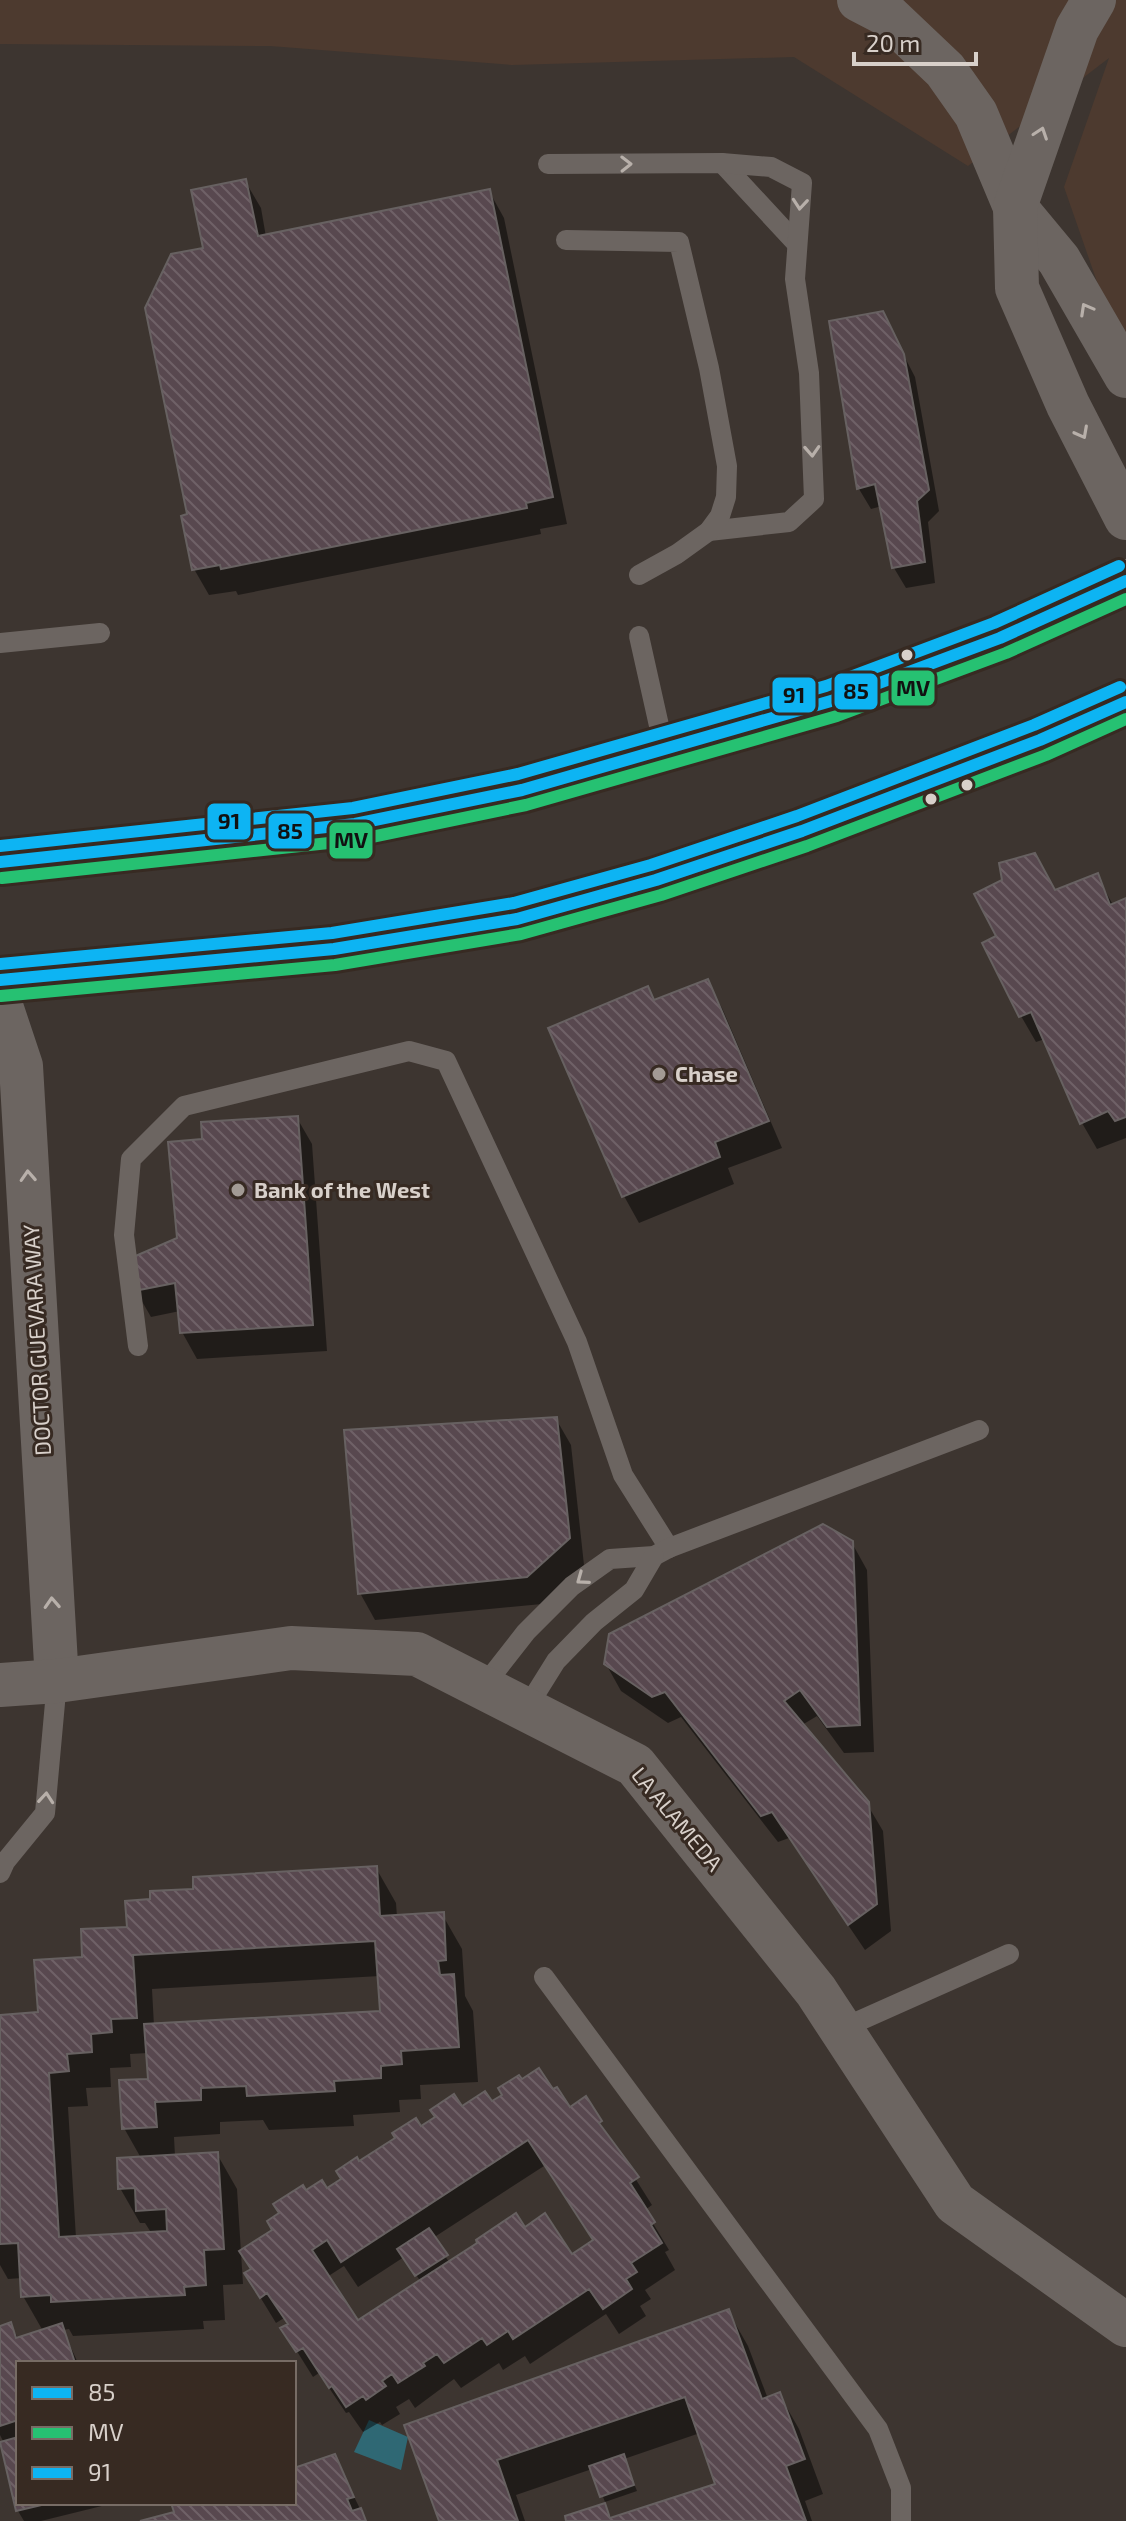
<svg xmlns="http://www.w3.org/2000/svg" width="1126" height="2521" font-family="'Exo 2',sans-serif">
<defs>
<pattern id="building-back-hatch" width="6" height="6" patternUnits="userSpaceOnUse" patternTransform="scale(2)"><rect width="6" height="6" fill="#58484f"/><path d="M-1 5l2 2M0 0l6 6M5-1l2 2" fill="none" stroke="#6f6167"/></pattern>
</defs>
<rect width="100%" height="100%" fill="#3d3530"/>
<polygon fill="#4d3a2f" points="0,0 1126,0 1126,365 1064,187 1109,58 968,166 794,57 512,65 270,46 0,44"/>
<polygon fill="#2f6874" points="369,2420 408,2437 401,2470 354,2452"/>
<g fill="#0007" fill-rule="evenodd">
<polygon points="245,181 261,208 266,237 489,191 504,218 567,524 540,529 541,534 238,595 236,591 209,595 194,569 190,516 205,250"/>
<polygon points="882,313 915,377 939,511 928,522 935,583 906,588 894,568 882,506 871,509 859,489 831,323"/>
<polygon points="1097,876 1113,905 1126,900 1126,1138 1097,1149 1082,1123 1045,1039 1036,1042 1021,1016 999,937 1055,892"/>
<polygon points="707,982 722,1008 782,1148 728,1168 734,1184 639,1223 624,1196 551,1029 655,1002"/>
<polygon points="297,1118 312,1144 327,1351 197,1359 182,1332 180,1311 151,1317 136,1291 179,1239 204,1141"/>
<polygon points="556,1419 571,1445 584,1565 542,1604 375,1620 360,1593"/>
<polygon points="852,1543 867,1570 874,1752 844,1753 817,1716 802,1725 867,1804 883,1831 891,1931 865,1950 789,1838 778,1842 681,1717 668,1723 621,1691 606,1664"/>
<path d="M376 1868 396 1903 397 1917 442 1914 462 1949 465 1996 473 2011 478 2082 420 2085 421 2099 399 2100 400 2112 353 2115 354 2126 269 2130 263 2120 220 2122V2134L174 2137 175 2156 217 2154 237 2189 243 2284 223 2285 225 2320 203 2321 204 2329 73 2336 69 2329 63 2330 78 2363H18V2503H114L41 2521H24L18 2511 1 2443H4L0 2435V2328L10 2325 19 2339 43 2331 23 2296 22 2278 8 2279 0 2265V2016L40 2014 84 1959 129 1929 152 1901 195 1891ZM380 1976 382 2013 154 2026 152 1989ZM148 2053 150 2081 124 2128 141 2158 120 2188 140 2223H145L152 2234 76 2238 68 2107 88 2106 86 2088 111 2087 110 2068 131 2067 130 2054Z"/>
<path d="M552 2092 569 2110 585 2099 652 2205 645 2210 669 2250 665 2252 675 2270 645 2290 651 2299 640 2306 646 2316 619 2334 606 2314 530 2364 525 2356 503 2370 499 2363 461 2388 454 2379 415 2408 409 2399 396 2407 400 2414 382 2425 380 2422 363 2432 349 2412 346 2413 319 2373 313 2377 283 2329 289 2326 284 2318 276 2323 246 2274 252 2270 274 2231 305 2193 327 2191 343 2180 359 2164 461 2108ZM544 2166 594 2242 571 2257 524 2229 449 2262 433 2238ZM404 2257 421 2282 358 2323 327 2277 344 2266 358 2287Z"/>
<polygon points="728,2311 748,2346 768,2399 779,2394 799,2429 823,2494 805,2501 812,2521 568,2521 604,2505 613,2520 717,2485 700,2433 624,2459 637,2491 605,2502 592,2469 516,2495 525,2521 442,2521 407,2426"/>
<polygon points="334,2456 366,2521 149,2521 177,2513 173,2503 294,2503 294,2471"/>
</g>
<g fill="url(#building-back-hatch)" stroke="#676161" stroke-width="2" fill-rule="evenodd">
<polygon points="246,179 258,236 490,189 553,497 526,503 527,508 221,569 220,565 192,570 181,516 187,514 145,308 171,254 203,248 191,190"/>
<polygon points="883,311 904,354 929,490 917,501 925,562 892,568 875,484 857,489 829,321"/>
<polygon points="1035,853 1055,890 1098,873 1110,905 1126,898 1126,1117 1115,1121 1108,1111 1080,1124 1031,1012 1019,1017 982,943 996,936 974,894 1002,880 999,863"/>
<polygon points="708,979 769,1121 715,1142 720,1157 622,1197 548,1028 648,986 654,1000"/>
<polygon points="298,1116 313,1325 180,1333 175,1283 134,1291 131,1258 177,1238 168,1142 202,1139 201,1122"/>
<polygon points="557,1417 570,1538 527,1577 358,1594 344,1430"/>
<polygon points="823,1524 853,1541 860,1725 827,1727 800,1690 784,1701 869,1802 877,1904 848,1925 772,1812 761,1816 665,1692 652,1697 604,1664 609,1634"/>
<polygon points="377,1866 380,1916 444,1912 446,1960 438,1961 440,1975 454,1974 459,2047 401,2051 402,2064 381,2066 381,2078 334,2081 335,2091 247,2096 246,2086 201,2088 201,2100 155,2102 157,2127 122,2129 119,2080 148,2079 144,2024 380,2011 375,1941 133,1955 137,2018 111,2019 112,2032 91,2034 92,2052 67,2054 69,2071 49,2073 59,2237 167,2231 166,2209 136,2211 135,2188 118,2189 117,2158 218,2152 224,2249 204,2250 206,2285 184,2287 185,2295 51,2302 51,2295 21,2297 18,2243 0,2244 0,2015 38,2012 34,1960 82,1957 81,1929 127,1927 125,1901 150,1899 150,1891 193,1889 193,1877"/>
<path d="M539 2068 553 2089 557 2087 570 2107 586 2096 602 2121 599 2123 639 2177 630 2183 655 2222 651 2225 662 2243 631 2263 637 2272 626 2279 632 2289 603 2309 589 2289 513 2339 508 2331 487 2345 482 2338 444 2363 437 2354 423 2363 425 2366 398 2383 392 2374 382 2381 386 2386 366 2400 363 2396 346 2407 332 2386 329 2388 303 2348 296 2352 280 2328 288 2324 267 2293 260 2298 244 2273 251 2269 239 2251 272 2230 267 2221 279 2213 273 2204 303 2185 306 2190 322 2180 327 2188 341 2179 336 2171 357 2157 359 2161 395 2138 392 2133 416 2118 421 2126 435 2117 430 2110 454 2094 462 2106 485 2091 492 2101 502 2095 498 2088 519 2075 522 2079ZM528 2140 593 2240 572 2254 545 2213 525 2227 516 2213 476 2240 477 2243 358 2320 312 2250 327 2240 341 2262Z"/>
<polygon points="429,2228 448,2255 415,2276 397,2249"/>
<polygon points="729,2309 762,2399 780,2392 805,2459 786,2466 806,2521 566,2521 565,2516 605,2503 610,2518 715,2484 685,2397 497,2460 518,2521 439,2521 404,2425"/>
<polygon points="11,2322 16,2338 62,2323 75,2363 18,2363 18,2420 0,2426 0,2326"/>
<polygon points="18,2437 18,2503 50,2503 16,2511 0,2442"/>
<polygon points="335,2454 354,2497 347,2499 352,2511 361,2508 366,2521 140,2521 174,2512 171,2503 294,2503 294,2468"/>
<polygon points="624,2454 634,2485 600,2497 589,2466"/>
</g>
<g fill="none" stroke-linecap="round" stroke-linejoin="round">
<g stroke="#6c6561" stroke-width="20">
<polyline points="722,163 797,244"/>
<polyline points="548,164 722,163 771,167 802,183 795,279 809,373 814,499 789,522 709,531"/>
<polyline points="566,240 679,242 709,368 727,466 726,497 720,516 709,531 677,554 639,575"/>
<polyline points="639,636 664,748"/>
<polyline points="0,643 100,633"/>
<polyline points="138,1346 124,1235 131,1159 184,1106 409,1051 446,1061 577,1342 623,1475 669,1548"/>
<polyline points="483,1687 526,1632 572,1586 610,1559 654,1556 669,1548 979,1430"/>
<polyline points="526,1709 556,1661 594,1622 634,1590 654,1556"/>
<polyline points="0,1873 5,1862 45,1813 57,1681"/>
<polyline points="544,1977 878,2429 901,2488 901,2521"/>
<polyline points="841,2029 1009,1954"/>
</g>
<g stroke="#6c6561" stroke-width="44">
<polyline points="859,0 886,14 945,70 976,114 1015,207 1059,260 1126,376"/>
<polyline points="1094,0 1077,29 1015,207 1017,288 1068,405 1126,518"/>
<polyline points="0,1003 21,1066 57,1681"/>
<polyline points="0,1685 57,1681 291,1648 417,1654 635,1765 816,1991 955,2203 1126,2325"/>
</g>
<g stroke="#756e66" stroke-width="44">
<polyline points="0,862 355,824 522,790 831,701 1000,638 1126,581"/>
<polyline points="0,980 334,949 517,919 656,880 802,831 1040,740 1126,702"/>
</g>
<defs>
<g id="bus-1">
<polyline points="0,862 355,824 522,790 831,701 1000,638 1126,581"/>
<polyline points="0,980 334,949 517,919 656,880 802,831 1040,740 1126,702"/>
</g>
<g id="bus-2">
<polyline points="2,878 357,840 526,805 837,716 1006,653 1126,599"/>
<polyline points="1,996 335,965 521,934 661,895 807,846 1046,755 1126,719"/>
</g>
<g id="bus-3">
<polyline points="0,846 353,808 518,774 826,686 994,623 1119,566"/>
<polyline points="0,964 332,933 514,903 651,865 797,816 1034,725 1120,687"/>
</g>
</defs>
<use href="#bus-1" stroke="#372a22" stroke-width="18"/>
<use href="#bus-2" stroke="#372a22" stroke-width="18"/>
<use href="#bus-3" stroke="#372a22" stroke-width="18"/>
<use href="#bus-1" stroke="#0db4f3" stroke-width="12"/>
<use href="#bus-2" stroke="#26c172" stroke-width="12"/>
<use href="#bus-3" stroke="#0db4f3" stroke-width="12"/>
</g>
<defs><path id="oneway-chevron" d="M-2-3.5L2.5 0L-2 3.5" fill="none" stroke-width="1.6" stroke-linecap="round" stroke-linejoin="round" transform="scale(2)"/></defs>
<g stroke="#b8b0aa">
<use href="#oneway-chevron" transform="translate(1041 133) rotate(-71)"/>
<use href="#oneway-chevron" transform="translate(626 164) rotate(-1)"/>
<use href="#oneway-chevron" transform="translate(800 204) rotate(95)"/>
<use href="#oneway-chevron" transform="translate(1086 309) rotate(-119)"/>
<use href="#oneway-chevron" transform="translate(1082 433) rotate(62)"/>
<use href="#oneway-chevron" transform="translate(812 451) rotate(87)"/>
<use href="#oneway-chevron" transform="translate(28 1176) rotate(-93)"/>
<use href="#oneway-chevron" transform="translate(582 1579) rotate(144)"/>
<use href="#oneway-chevron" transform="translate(52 1603) rotate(-93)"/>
<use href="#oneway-chevron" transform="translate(46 1798) rotate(-85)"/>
</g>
<g fill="#d8d0ca" stroke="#372a22" stroke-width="3">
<circle cx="907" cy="655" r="7"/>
<circle cx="967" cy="785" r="7"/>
<circle cx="931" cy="799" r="7"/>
</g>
<g fill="#a29a94" stroke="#372a22" stroke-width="3">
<circle cx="659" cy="1074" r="8"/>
<circle cx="238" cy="1190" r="8"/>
</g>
<g text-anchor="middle" stroke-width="6" stroke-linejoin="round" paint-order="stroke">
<g font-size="22" font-weight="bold" fill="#d8d0ca" stroke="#372a22" text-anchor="start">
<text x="675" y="1082">Chase</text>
<text x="254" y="1198">Bank of the West</text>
</g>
<g font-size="22" fill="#d8d0ca" stroke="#372a22">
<text transform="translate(37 1340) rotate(-93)" y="8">DOCTOR GUEVARA WAY</text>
<text transform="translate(677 1819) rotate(50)" y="8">LA ALAMEDA</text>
</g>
</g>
<g stroke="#372a22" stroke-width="3">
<rect x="890" y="669" width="46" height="38" rx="8" fill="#26c172"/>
<rect x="833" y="672" width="46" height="39" rx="8" fill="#0db4f3"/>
<rect x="771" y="676" width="46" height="38" rx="8" fill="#0db4f3"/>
<rect x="206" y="802" width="46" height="39" rx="8" fill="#0db4f3"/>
<rect x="267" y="812" width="46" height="38" rx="8" fill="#0db4f3"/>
<rect x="328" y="821" width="46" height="39" rx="8" fill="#26c172"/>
</g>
<g font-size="22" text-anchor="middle" font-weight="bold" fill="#111">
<text x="913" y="696">MV</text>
<text x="856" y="699">85</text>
<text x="794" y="703">91</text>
<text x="229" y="829">91</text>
<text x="290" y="839">85</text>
<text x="351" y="848">MV</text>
</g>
<rect x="16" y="2361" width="280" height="144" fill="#372a22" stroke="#776c65" stroke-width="2"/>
<rect x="32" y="2387" width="40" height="12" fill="#0db4f3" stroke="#776c65" stroke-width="2"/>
<text x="88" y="2401" font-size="24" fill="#d8d0ca">85</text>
<rect x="32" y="2427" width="40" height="12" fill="#26c172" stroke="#776c65" stroke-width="2"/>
<text x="88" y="2441" font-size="24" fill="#d8d0ca">MV</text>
<rect x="32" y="2467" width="40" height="12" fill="#0db4f3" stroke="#776c65" stroke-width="2"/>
<text x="88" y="2481" font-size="24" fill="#d8d0ca">91</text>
<path d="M854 52v12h122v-12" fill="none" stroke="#d8d0ca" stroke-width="4"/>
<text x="866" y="52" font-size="24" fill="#d8d0ca" stroke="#372a22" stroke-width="6" paint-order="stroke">20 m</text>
</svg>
